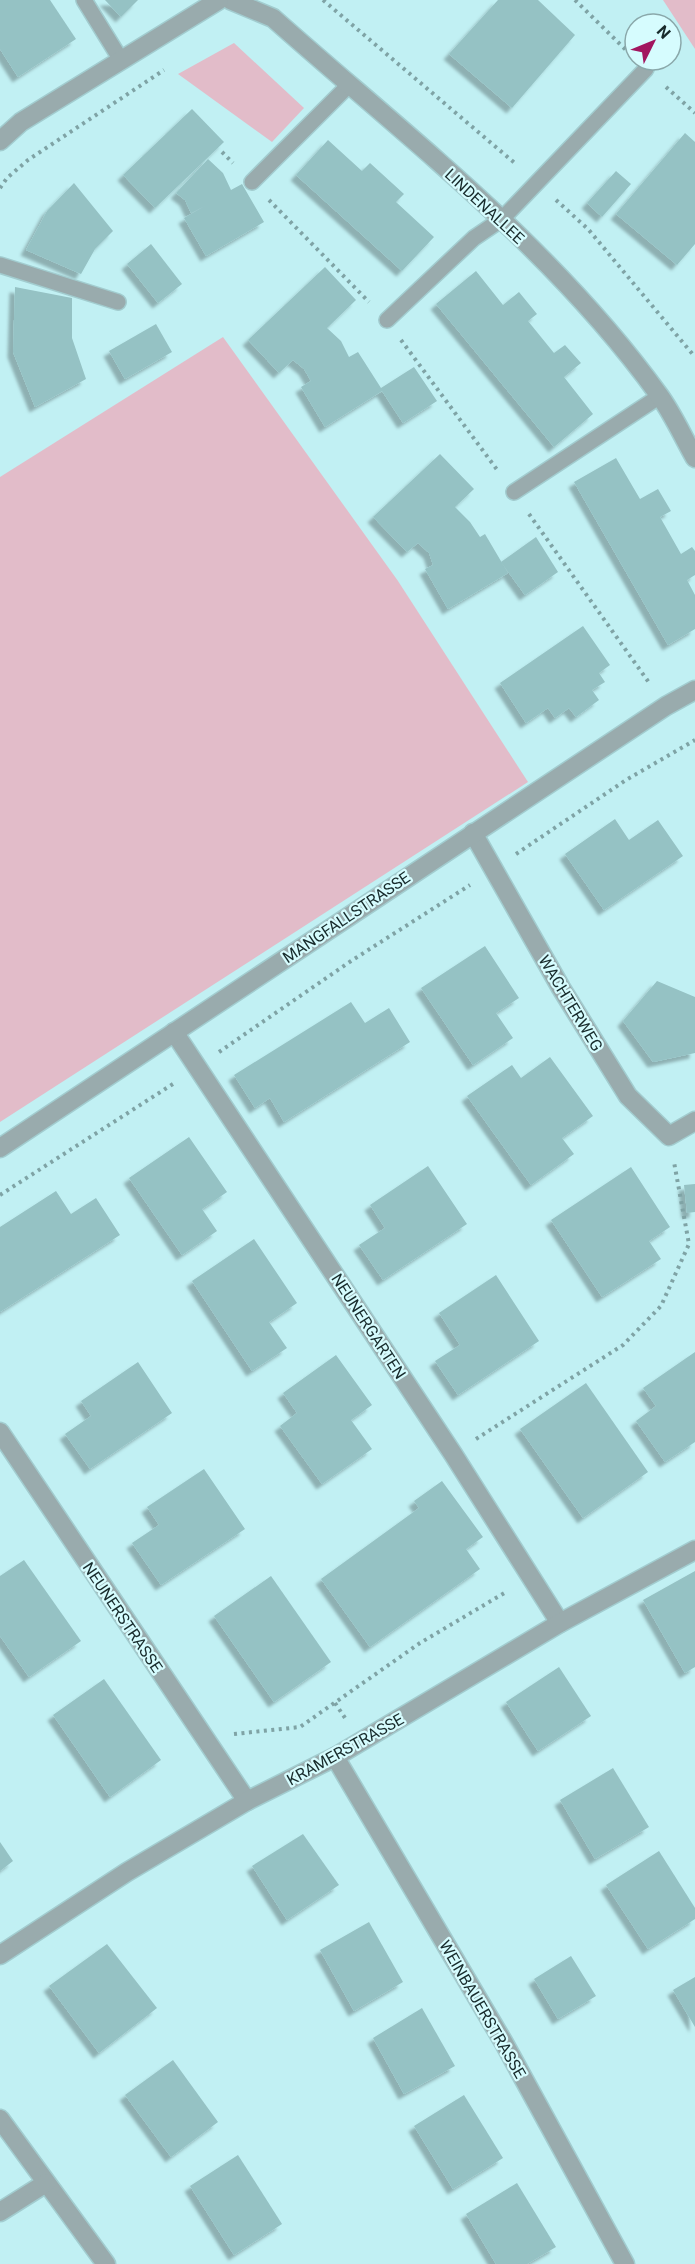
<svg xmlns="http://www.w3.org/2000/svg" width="695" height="2264" font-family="Roboto,sans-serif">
<defs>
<filter id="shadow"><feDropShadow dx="-5.5" dy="5.5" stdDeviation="1.5" flood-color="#0004"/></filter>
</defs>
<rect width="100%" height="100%" fill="#c1f0f3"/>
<g fill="#e2bcc9">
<polygon points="663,0 695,0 695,49"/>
<polygon points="234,43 304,108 272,142 178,74"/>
<polygon points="223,337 398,581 528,782 0,1122 0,477"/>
</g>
<g fill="#95c2c4" filter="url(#shadow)">
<polygon points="0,0 50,0 76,39 18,77 0,49"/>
<polygon points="105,0 138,0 121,17"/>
<polygon points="498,0 538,0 575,35 512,108 449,54"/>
<polygon points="192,109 224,142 155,208 123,175"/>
<polygon points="685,133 695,142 695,244 677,265 616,214"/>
<polygon points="328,140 362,171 370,163 404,194 396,202 434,237 402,271 296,175"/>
<polygon points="208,159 223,173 231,190 242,184 264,222 206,256 184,218 205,206 191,213 185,200 176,193"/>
<polygon points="616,171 631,184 602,217 587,203"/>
<polygon points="74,183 113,231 95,249 81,274 26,250 47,211"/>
<polygon points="151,244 182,284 158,303 127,264"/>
<polygon points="325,267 356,300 327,328 341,341 349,357 358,352 381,388 414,367 437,401 403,423 382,391 325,427 301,387 311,381 304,369 293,360 279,373 248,340"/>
<polygon points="476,271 503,305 519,292 537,314 528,321 554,353 565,345 581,363 564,377 593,414 554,447 436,304"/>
<polygon points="15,287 72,298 72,338 86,379 35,407 13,352"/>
<polygon points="156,324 172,352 125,379 109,351"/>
<polygon points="440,454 474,489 455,507 470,522 480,537 485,534 508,573 448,609 425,569 433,565 429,553 418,543 407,552 373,517"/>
<polygon points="616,458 640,499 658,489 671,511 660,517 681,554 692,547 695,551 695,575 687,580 695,595 695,629 668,645 574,482"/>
<polygon points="536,537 558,572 525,595 501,562"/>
<polygon points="583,626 610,665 599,673 605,682 592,690 599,700 576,717 569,708 555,718 548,708 526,723 500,683"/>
<polygon points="615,819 629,840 658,820 683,856 604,910 565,854"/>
<polygon points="485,946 519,998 496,1013 513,1038 473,1065 421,988"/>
<polygon points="657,981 695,997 695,1053 653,1062 623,1021"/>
<polygon points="351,1002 365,1023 389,1008 410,1042 284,1122 270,1098 255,1108 234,1075"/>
<polygon points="550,1057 593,1116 562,1138 574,1154 531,1185 467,1096 512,1065 521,1078"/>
<polygon points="189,1137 227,1192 202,1209 217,1231 182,1255 129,1178"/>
<polygon points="428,1166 467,1224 383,1280 359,1245 385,1228 370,1205"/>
<polygon points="631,1167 670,1227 649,1241 661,1259 602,1297 551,1220"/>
<polygon points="695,1184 695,1212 687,1213 684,1185"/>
<polygon points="56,1191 71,1214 96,1198 120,1235 0,1312 0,1227"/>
<polygon points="254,1239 297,1303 269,1322 287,1348 252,1371 192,1281"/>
<polygon points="496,1275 539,1341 458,1395 435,1361 460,1345 439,1313"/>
<polygon points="695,1352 695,1442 665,1462 636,1421 656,1406 643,1388"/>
<polygon points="336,1355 372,1405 351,1420 372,1449 322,1484 280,1426 297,1413 283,1393"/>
<polygon points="138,1362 172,1413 90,1469 65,1434 91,1416 81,1401"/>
<polygon points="586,1383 648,1472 583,1518 520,1429"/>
<polygon points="204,1469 245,1529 161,1585 132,1543 159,1525 147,1507"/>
<polygon points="442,1481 483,1537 466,1549 480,1569 370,1647 321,1579 419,1508 414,1501"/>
<polygon points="24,1560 81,1641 29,1677 0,1636 0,1576"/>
<polygon points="695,1571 695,1667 685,1673 643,1600"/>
<polygon points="271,1576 331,1662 274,1702 214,1616"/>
<polygon points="559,1667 591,1716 538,1751 506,1702"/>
<polygon points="104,1679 161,1760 110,1797 53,1715"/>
<polygon points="613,1768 649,1827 595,1859 560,1800"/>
<polygon points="303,1834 339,1885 287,1920 252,1866"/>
<polygon points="0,1842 13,1861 0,1871"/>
<polygon points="659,1851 695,1908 695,1919 648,1949 606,1885"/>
<polygon points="369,1922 403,1982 354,2011 320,1950"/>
<polygon points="107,1944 157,2008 99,2053 49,1986"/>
<polygon points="571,1956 596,1996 558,2019 534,1979"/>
<polygon points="695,1977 695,2027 673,1990"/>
<polygon points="422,2008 455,2066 404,2094 373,2038"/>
<polygon points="173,2060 218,2122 171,2157 125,2095"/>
<polygon points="464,2095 503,2158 453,2189 414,2126"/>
<polygon points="238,2155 282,2224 234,2255 190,2186"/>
<polygon points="517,2183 556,2247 527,2264 496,2264 466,2214"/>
</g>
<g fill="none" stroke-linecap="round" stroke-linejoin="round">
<defs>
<g id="lane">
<polyline points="84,0 121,60"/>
<polyline points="252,182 349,85"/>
<polyline points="0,265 118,302"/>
<polyline points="387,320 474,238 502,219 646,69"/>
<polyline points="514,492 660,396"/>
</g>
<g id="street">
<path d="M230 0 273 18C407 137 553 248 659 395 673 414 683 437 695 458"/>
<polyline points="0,141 21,122 219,0"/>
<polyline points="473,833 561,988 628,1096 669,1136 695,1121"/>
<polyline points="174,1032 453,1454 560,1623"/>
<polyline points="0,1148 666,706 695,690"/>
<polyline points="0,1432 247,1801"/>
<polyline points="335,1757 504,2043 625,2264"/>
<polyline points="0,1955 127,1872 247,1801 335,1757 560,1623 695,1550"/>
<polyline points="0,2119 106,2264"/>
<polyline points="0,2212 46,2183"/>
</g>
</defs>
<use href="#lane" stroke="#a2cccf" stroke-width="18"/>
<use href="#street" stroke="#a2cccf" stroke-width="21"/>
<g stroke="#7fa3a5" stroke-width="4" stroke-dasharray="3 4.5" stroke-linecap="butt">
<polyline points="323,0 517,165"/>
<polyline points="575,0 628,52"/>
<polyline points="666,87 695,113"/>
<polyline points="222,152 233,163"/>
<polyline points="0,188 7,178 28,160 164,70"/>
<polyline points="269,200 369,302"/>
<polyline points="556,200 588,229 695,357"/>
<polyline points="401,340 498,471"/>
<polyline points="529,514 650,684"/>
<polyline points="516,854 626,780 695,740"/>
<polyline points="219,1052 351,961 470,885"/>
<polyline points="0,1195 176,1082"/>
<polyline points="476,1439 623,1345 661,1306 689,1244 674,1162"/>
<polyline points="335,1703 345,1718"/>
<polyline points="234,1734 300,1727 420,1643 506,1592"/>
</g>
<use href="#lane" stroke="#99abad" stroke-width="15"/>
<use href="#street" stroke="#99abad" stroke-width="18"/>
</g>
<g text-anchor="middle" stroke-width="4.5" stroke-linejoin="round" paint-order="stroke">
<g font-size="16" fill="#172a2b" stroke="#d6fcfe">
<text transform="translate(485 206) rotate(43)" y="6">LINDENALLEE</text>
<text transform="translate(346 917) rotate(-34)" y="6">MANGFALLSTRASSE</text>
<text transform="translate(571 1003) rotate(59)" y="6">WACHTERWEG</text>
<text transform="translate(369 1326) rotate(57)" y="6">NEUNERGARTEN</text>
<text transform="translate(123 1617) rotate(56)" y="6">NEUNERSTRASSE</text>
<text transform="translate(345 1749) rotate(-29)" y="6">KRAMERSTRASSE</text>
<text transform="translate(483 2009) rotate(60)" y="6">WEINBAUERSTRASSE</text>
</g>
</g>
<g transform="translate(653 42) rotate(47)"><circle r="28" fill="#d6fcfe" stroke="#8aa8aa" stroke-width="1.5"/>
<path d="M0-4.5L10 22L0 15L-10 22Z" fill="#a2165f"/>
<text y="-9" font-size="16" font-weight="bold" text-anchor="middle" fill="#172a2b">N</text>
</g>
</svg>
